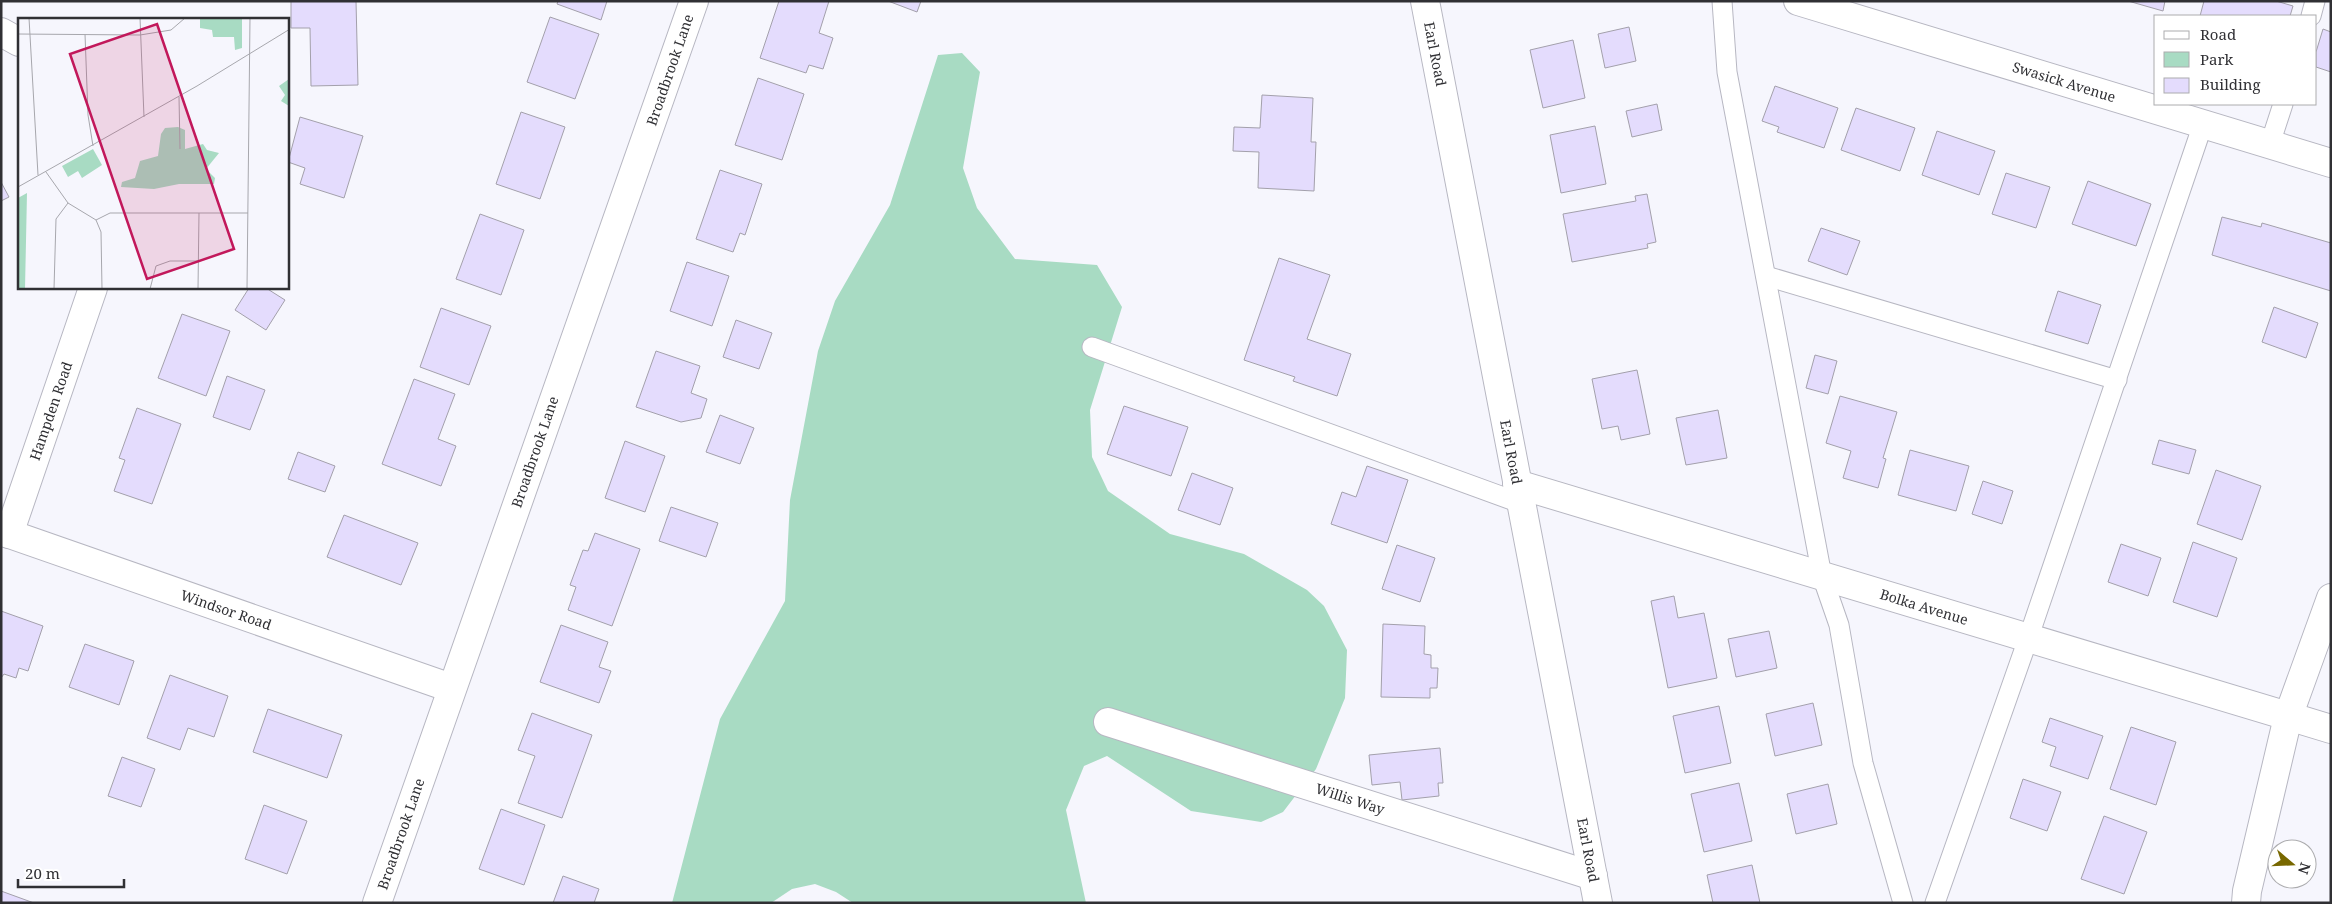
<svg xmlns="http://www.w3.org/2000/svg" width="2332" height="904" font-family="'Noto Serif',serif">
<rect width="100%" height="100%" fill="#f6f6fd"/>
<polygon fill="#a8dbc3" points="962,53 980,72 963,168 977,208 1015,259 1097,265 1122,307 1090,410 1092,457 1108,491 1170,534 1244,554 1307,590 1324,606 1347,650 1345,698 1316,769 1283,812 1261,822 1191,811 1107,756 1084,766 1066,810 1086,903 853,903 836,892 815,884 792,889 771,903 672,903 720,719 785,601 790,500 818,351 835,301 890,205 938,55"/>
<g fill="#e4dcfd" stroke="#a3a0ab">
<polygon points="291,1 356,1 358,85 311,86 310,28 291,28"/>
<polygon points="558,1 607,1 601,20 557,4"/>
<polygon points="779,1 829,1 819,33 833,38 823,69 809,65 806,73 760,58"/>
<polygon points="888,1 921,1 917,12"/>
<polygon points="2128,1 2165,1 2163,11"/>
<polygon points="2204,1 2276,1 2293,6 2290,16 2200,16"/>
<polygon points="550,17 599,34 575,99 527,82"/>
<polygon points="1629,27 1636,61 1605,68 1598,34"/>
<polygon points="2323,29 2331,32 2331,72 2316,67 2316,52"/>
<polygon points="1573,40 1585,98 1543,108 1530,50"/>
<polygon points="758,78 804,94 782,160 735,145"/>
<polygon points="1775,86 1838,108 1824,148 1777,132 1779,127 1762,121"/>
<polygon points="1262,95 1313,98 1311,142 1316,142 1314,191 1258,188 1259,152 1233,151 1234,127 1260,128"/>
<polygon points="1657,104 1662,130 1632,137 1626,111"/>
<polygon points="1856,108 1915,128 1900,171 1841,150"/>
<polygon points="521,112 565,127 540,199 496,184"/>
<polygon points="300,117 363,136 344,198 300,184 305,168 288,162"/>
<polygon points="1595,126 1606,184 1561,193 1550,135"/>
<polygon points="1937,131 1995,151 1979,195 1922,175"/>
<polygon points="720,170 762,184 745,235 740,233 733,252 696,239"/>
<polygon points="2006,173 2050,187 2036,228 1992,214"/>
<polygon points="2088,181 2151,204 2136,246 2072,224"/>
<polygon points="1,182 9,197 1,201"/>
<polygon points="1647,194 1656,242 1647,244 1648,248 1572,262 1563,214 1636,201 1635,196"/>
<polygon points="480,214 524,230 501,295 456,279"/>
<polygon points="2222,217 2261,227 2262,223 2331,243 2331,291 2212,255"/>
<polygon points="1821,228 1860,241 1847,275 1808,261"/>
<polygon points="1279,258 1330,275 1307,339 1351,354 1337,396 1293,381 1295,377 1244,360"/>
<polygon points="687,262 729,276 712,326 670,311"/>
<polygon points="249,288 266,288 285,300 266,330 235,310"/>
<polygon points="2058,291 2101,305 2088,344 2045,331"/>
<polygon points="2274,307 2318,323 2306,358 2262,342"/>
<polygon points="441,308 491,326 469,385 420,367"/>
<polygon points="182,314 230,331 206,396 158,378"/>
<polygon points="736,320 772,333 759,369 723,357"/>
<polygon points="656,351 700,366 691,393 707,399 701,418 681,422 636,407"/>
<polygon points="1815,355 1837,361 1828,394 1806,388"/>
<polygon points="1637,370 1650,434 1621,440 1618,426 1602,429 1592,379"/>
<polygon points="227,376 265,390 250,430 213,417"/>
<polygon points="414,379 455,394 438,439 456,446 441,486 382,464"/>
<polygon points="1840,396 1897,412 1883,458 1886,459 1878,488 1843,478 1851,451 1826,443"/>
<polygon points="1124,406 1188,427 1171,476 1107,454"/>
<polygon points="137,408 181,424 152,504 114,491 125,460 119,458"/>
<polygon points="1718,410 1727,458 1686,465 1676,418"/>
<polygon points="720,415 754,428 740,464 706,452"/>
<polygon points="2159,440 2196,450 2189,474 2152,464"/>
<polygon points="625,441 665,456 645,512 605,498"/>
<polygon points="1910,450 1969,466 1956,511 1898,495"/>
<polygon points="298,452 335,466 325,492 288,479"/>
<polygon points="1367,466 1408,480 1387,543 1331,524 1342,492 1356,497"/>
<polygon points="2216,470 2261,486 2242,540 2197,524"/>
<polygon points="1192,473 1233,488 1220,525 1178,510"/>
<polygon points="1983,481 2013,491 2002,524 1972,514"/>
<polygon points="671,507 718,523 706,557 659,541"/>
<polygon points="344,515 418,543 401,585 327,557"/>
<polygon points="595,533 640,549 612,626 568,610 576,587 570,585 583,550 588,551"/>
<polygon points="2193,542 2237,558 2217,617 2173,602"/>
<polygon points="2121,544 2161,558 2148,596 2108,582"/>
<polygon points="1397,545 1435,558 1420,602 1382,589"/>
<polygon points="1674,596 1678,618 1704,613 1717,678 1668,688 1651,601"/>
<polygon points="1,611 43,626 28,671 19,668 16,678 4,674 1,678"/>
<polygon points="1383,624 1425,626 1424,654 1431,655 1431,668 1438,668 1437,688 1430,688 1430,698 1381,697"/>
<polygon points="561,625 608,642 599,667 611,671 599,703 540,682"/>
<polygon points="1769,631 1777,668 1736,677 1728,639"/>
<polygon points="85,644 134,661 119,705 69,687"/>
<polygon points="170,675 228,696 214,737 188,728 180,750 147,738"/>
<polygon points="1813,703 1822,745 1775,756 1766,714"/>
<polygon points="1719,706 1731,763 1685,773 1673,716"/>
<polygon points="268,709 342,735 327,778 253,752"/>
<polygon points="532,713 592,735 562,818 518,803 535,756 518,750"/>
<polygon points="2050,718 2103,736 2088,779 2050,766 2056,747 2042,742"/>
<polygon points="2131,727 2176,742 2156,805 2110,789"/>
<polygon points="1440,748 1443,783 1438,783 1439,796 1402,800 1400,782 1372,785 1369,755"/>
<polygon points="122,757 155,769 141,807 108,796"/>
<polygon points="2023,779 2061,792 2047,831 2010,818"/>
<polygon points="1739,783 1752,841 1704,852 1691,794"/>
<polygon points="1828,784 1837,824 1796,834 1787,794"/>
<polygon points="264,805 307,821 287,874 245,859"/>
<polygon points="501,809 545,825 524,885 479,869"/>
<polygon points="2104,816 2147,832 2124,894 2081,879"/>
<polygon points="1752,865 1760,903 1713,903 1707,875"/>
<polygon points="563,876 599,889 594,903 553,903"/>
<polygon points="1,891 34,903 1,903"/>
</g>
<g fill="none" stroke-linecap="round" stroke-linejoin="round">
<defs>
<g id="lane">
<polyline points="1722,1 1727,72 1822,576 1839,625 1863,763 1903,903"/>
<polyline points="2311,16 2315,1"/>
<polyline points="2270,144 2283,104"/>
<polyline points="1766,276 2117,380"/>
<polyline points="1092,347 1520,503"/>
<polyline points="1935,903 2028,639 2203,124"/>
</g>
<g id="street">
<polyline points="1798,1 2331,163"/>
<polyline points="1,32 19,42"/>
<polyline points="1517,484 2331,729"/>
<polyline points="1,531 451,688"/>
<polyline points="9,534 93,288"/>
<polyline points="1108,722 1593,876"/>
<polyline points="377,903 694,1"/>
<polyline points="2246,903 2247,891 2288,717 2331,598"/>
</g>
<polyline id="secondary" points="1425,1 1598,903"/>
</defs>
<use href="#lane" stroke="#b7b7c2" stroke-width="21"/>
<use href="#street" stroke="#b7b7c2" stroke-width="30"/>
<use href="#secondary" stroke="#b7b7c2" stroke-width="30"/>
<use href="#lane" stroke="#fff" stroke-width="19"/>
<use href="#street" stroke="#fff" stroke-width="28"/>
<use href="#secondary" stroke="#fff" stroke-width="28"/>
</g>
<g text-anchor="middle" stroke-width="4.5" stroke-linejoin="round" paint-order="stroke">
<g font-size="14" fill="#303034" stroke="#fff">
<text transform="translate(1435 54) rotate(79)" y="5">Earl Road</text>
<text transform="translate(670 70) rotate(-71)" y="5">Broadbrook Lane</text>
<text transform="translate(2064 82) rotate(17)" y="5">Swasick Avenue</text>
<text transform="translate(51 411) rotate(-71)" y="5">Hampden Road</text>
<text transform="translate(535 452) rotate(-71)" y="5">Broadbrook Lane</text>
<text transform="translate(1511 452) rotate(79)" y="5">Earl Road</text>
<text transform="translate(1924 607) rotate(17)" y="5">Bolka Avenue</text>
<text transform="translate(226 610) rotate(19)" y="5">Windsor Road</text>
<text transform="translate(1350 799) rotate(18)" y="5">Willis Way</text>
<text transform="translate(401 834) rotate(-71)" y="5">Broadbrook Lane</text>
<text transform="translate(1588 850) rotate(79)" y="5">Earl Road</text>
</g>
</g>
<g transform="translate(18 18)">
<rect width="271" height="271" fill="#f6f6fd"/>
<path d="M182 0H224V30L217 32 216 19H195L194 12 182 10ZM271 61H272L271 100V88L263 83 267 77 261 68ZM160 109 167 112V131L185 126 189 132 201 135 188 151 197 160 196 166H161L136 171 103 169 104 164 117 160 122 143 140 138 143 116 147 110ZM75 131 84 147 64 160 60 153 50 159 44 148ZM9 175 7 271H0V180Z" fill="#a8dbc3"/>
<path fill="none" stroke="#a7a7ad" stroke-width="1" d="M11 0 20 157M122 0 126 99M0 16 122 17 153 12 167 0M67 16 70 97 75 128M161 79 162 131M28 154 50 185 78 202 92 195H230M0 169 179 68 272 11M78 202 83 214 84 271M36 271 38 201 50 185M132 271 138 248 152 243H180M180 271 181 195M229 271 232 0"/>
<path fill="#c2185b" fill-opacity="0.15" stroke="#c2185b" stroke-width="2.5" d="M139 6 216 231 129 261 52 36Z"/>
<rect width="271" height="271" fill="none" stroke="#303034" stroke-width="2.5"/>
</g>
<rect width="2332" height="904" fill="none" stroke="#303034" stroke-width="5"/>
<rect x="2154" y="15" width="162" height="90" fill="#ffffff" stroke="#acacae"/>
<rect x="2164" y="31" width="25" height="8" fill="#ffffff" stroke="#acacae"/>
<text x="2200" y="40" font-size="15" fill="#303034">Road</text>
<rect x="2164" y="52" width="25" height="15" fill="#a8dbc3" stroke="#acacae"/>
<text x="2200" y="65" font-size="15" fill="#303034">Park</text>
<rect x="2164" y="78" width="25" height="15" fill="#e4dcfd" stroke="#acacae"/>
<text x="2200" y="90" font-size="15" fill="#303034">Building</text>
<g transform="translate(2292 864) rotate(109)"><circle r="24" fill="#ffffff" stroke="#acacae"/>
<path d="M0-4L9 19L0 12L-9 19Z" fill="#786800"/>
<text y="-8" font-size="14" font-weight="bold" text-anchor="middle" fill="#303034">N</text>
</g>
<path d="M18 879v8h106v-8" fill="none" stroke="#303034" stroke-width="2.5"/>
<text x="25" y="879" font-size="15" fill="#303034" stroke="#ffffff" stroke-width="4" paint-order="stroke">20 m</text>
</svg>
